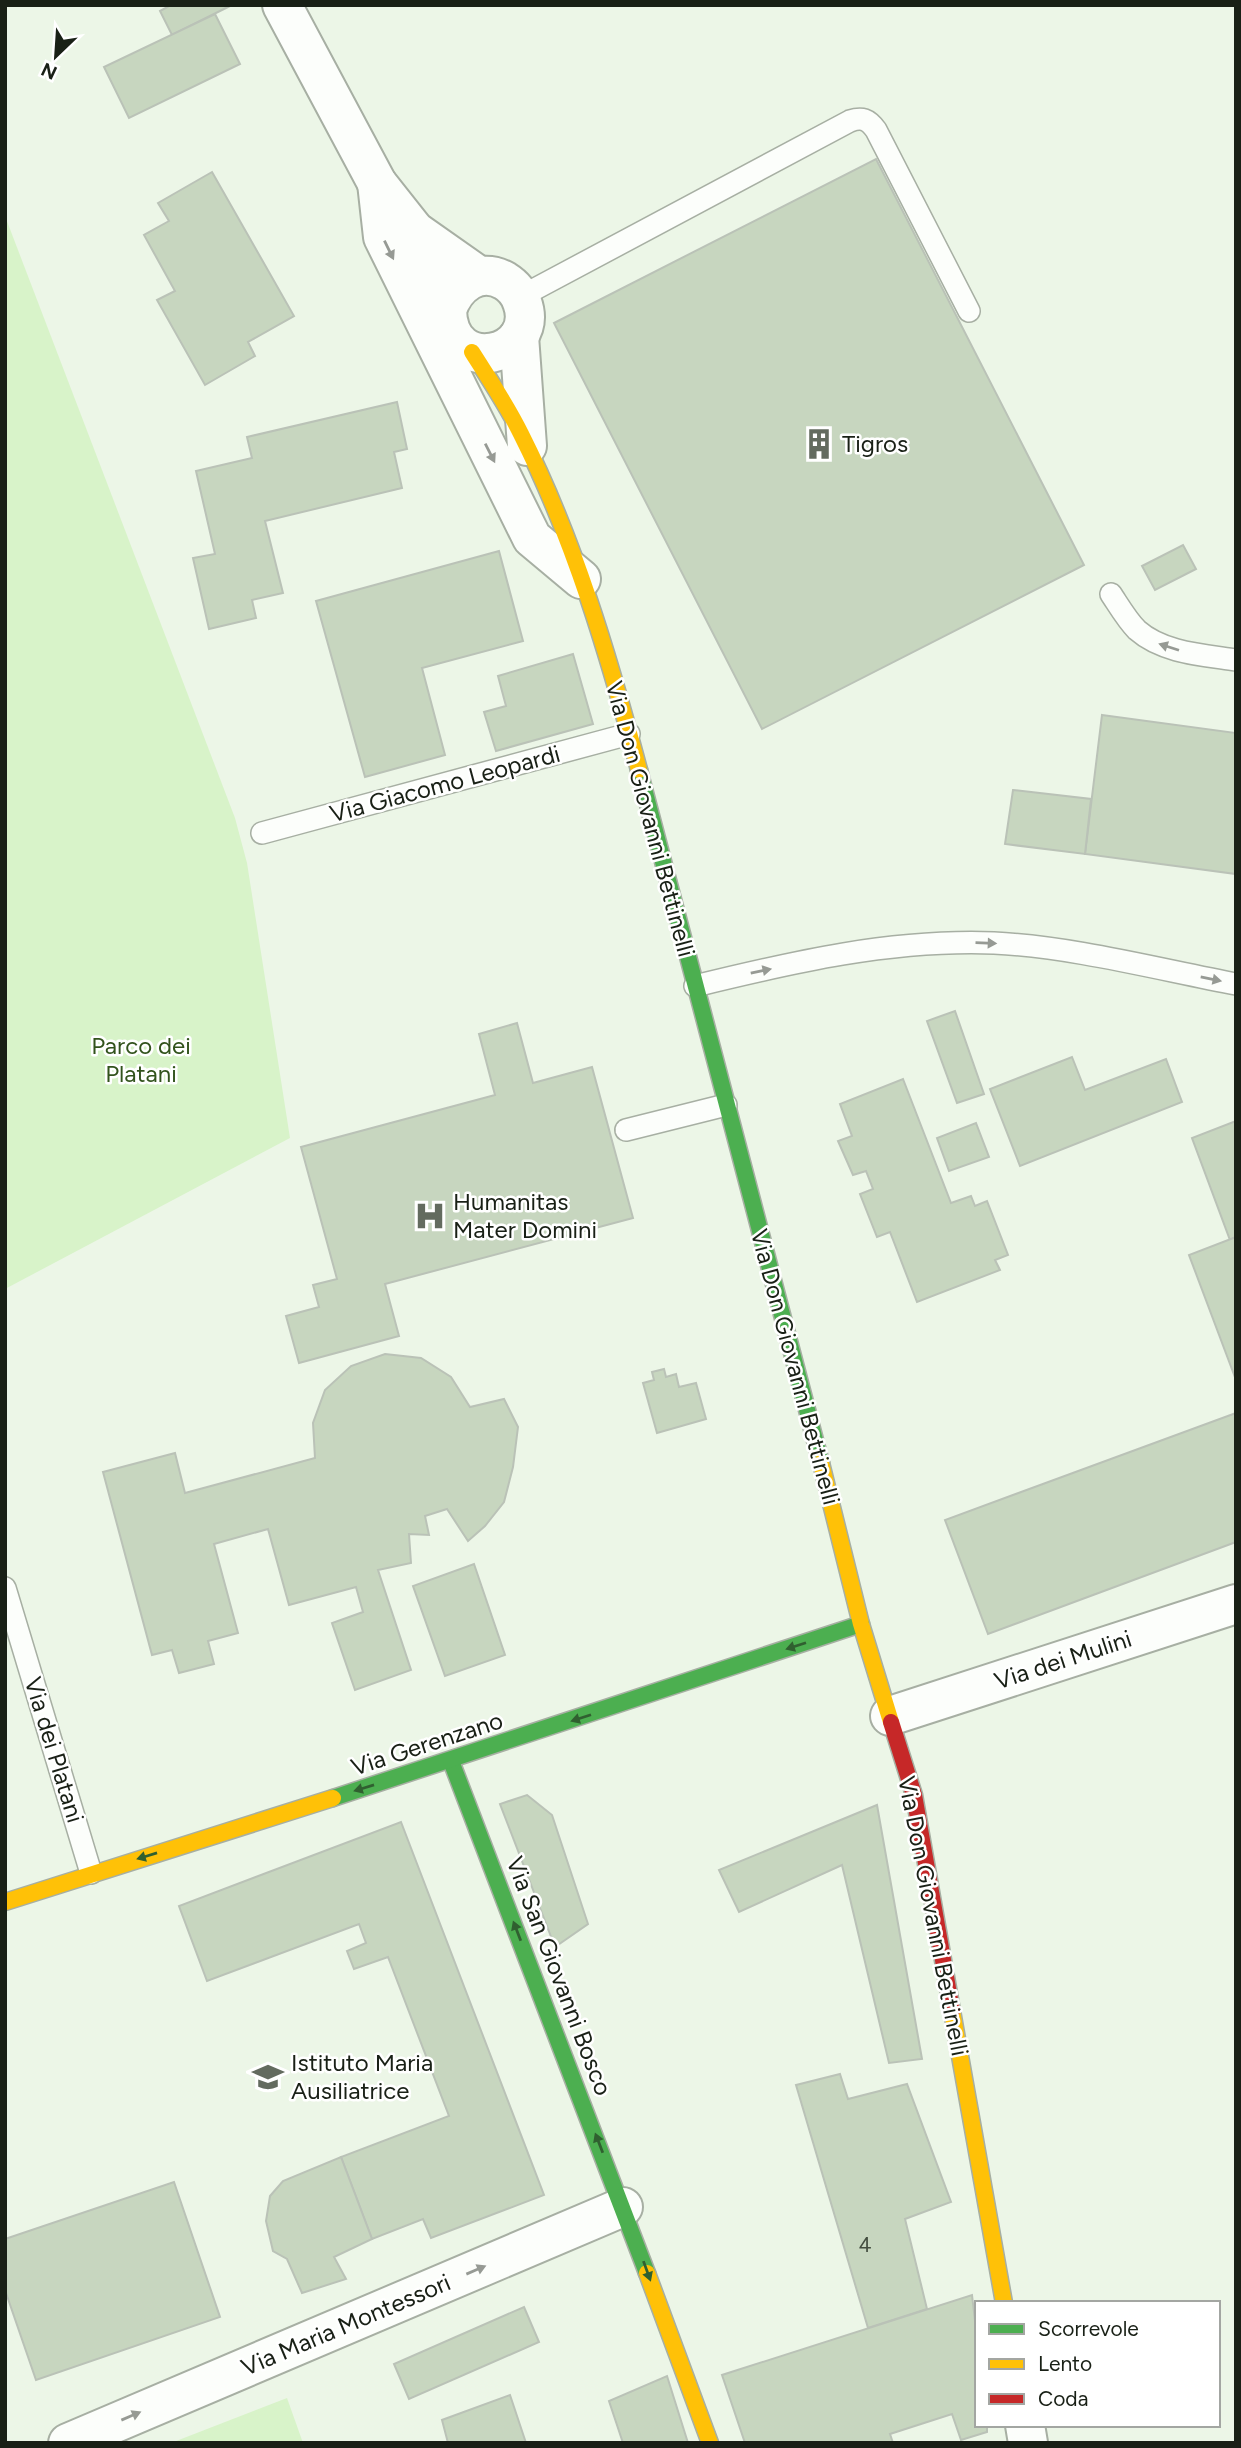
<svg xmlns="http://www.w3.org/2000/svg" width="1241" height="2448" font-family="Figtree,sans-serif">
<rect width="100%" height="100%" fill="#ecf6e7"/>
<g fill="#d8f3c9">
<polygon points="5,216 235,818 247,863 290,1138 5,1289"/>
<polygon points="287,2398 303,2443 171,2443"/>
</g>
<g fill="#c7d6bf" stroke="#bac2b7" stroke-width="2">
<polygon points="171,5 232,5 172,35 160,11"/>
<polygon points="215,14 240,64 129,118 104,67"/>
<polygon points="876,159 1084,565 762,729 554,323"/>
<polygon points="212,172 294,316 248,342 255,356 205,385 157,300 175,291 144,235 169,221 158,203"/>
<polygon points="397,402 407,449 394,452 402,488 265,521 283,593 252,600 256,618 209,629 193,558 215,554 196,471 252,458 247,437"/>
<polygon points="1183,545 1196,569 1155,590 1142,566"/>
<polygon points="499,551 523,641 422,668 445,755 365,777 316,601"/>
<polygon points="573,654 593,724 496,751 484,712 506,706 498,676"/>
<polygon points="1102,715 1236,733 1236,874 1085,854"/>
<polygon points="1013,790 1091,799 1085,854 1005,844"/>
<polygon points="955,1011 984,1094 957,1103 927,1021"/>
<polygon points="517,1023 533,1083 592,1067 633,1218 385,1284 399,1336 299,1363 286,1316 319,1307 313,1285 337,1279 301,1147 495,1095 479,1034"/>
<polygon points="1072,1057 1085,1090 1166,1059 1182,1102 1020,1166 990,1089"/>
<polygon points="903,1079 951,1203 971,1196 975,1206 987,1201 1008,1255 995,1260 1000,1270 917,1302 890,1232 877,1237 860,1194 873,1189 866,1171 853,1175 838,1141 852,1136 840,1104"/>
<polygon points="1236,1121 1236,1237 1230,1240 1192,1138"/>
<polygon points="976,1123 989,1157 949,1171 937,1138"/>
<polygon points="1236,1237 1236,1380 1189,1255"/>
<polygon points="385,1354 421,1358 451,1377 470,1407 504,1399 518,1427 513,1467 504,1502 485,1526 468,1541 447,1509 425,1516 429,1535 409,1534 411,1563 378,1570 411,1670 355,1690 332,1623 363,1612 356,1587 289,1605 268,1529 214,1544 238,1633 208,1641 214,1664 179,1673 172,1650 152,1655 103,1472 175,1453 185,1493 315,1458 313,1423 325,1390 351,1366"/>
<polygon points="664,1369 666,1377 676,1374 679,1387 696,1383 706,1419 657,1433 643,1383 654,1380 652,1372"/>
<polygon points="1236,1413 1236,1542 988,1634 945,1520"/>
<polygon points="474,1564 505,1655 445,1676 413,1586"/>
<polygon points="527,1795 552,1815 588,1924 555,1947 500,1804"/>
<polygon points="877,1805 922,2059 889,2063 842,1865 739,1912 719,1870"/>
<polygon points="401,1822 544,2195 431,2238 423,2219 372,2239 341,2157 449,2116 388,1957 354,1969 347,1951 366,1943 359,1924 207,1981 179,1906"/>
<polygon points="840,2074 848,2099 907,2084 951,2202 905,2219 927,2309 868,2328 796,2085"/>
<polygon points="341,2157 372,2239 334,2257 346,2279 302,2293 287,2259 273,2251 266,2221 270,2196 283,2181"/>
<polygon points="174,2182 220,2317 36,2380 5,2290 5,2239"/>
<polygon points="972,2295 977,2338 977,2425 987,2425 987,2432 961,2440 952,2414 890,2434 893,2443 745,2443 722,2375"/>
<polygon points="524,2307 539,2342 409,2399 394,2364"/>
<polygon points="667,2376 688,2443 623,2443 609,2401"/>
<polygon points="510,2395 526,2443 448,2443 442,2420"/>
</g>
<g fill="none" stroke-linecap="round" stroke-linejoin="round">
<defs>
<g id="lane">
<path d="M520 297 850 121C862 117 868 119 876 130L969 311"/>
<path d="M1111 594C1119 606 1127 620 1137 630 1163 653 1203 655 1236 660"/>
<polyline points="262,833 629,734"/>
<path d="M695 986C793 962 892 939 994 943 1074 947 1157 969 1236 984"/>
<polyline points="626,1130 726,1105"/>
<polyline points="5,1588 91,1873"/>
</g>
<g id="street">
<polyline points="282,5 377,183 415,231 479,276"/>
<polyline points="377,183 383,237 532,538 581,579"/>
<path d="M415 231 447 310C449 380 542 356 522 302 519 293 513 286 505 281 479 266 455 285 447 310"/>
<polyline points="519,336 527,446"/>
<polyline points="890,1716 1236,1604"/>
<polyline points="1025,2425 1028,2443"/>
<polyline points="68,2443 623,2207"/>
</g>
<g id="fast">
<polyline points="639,770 821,1463"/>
<polyline points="451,1761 647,2273"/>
<polyline points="333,1798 861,1624"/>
</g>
<g id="slow">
<path d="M472 352C489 379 507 405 521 434 574 539 609 657 639 770"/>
<polyline points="821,1463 861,1624 891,1722"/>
<polyline points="5,1902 333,1798"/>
<polyline points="952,2011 1004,2303"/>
<polyline points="647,2273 710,2443"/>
</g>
<polyline id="jam" points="891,1722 914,1795 952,2011"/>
</defs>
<use href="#lane" stroke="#a7afa3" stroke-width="24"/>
<use href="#street" stroke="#a7afa3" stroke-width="42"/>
<use href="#fast" stroke="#a7afa3" stroke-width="19"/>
<use href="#slow" stroke="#a7afa3" stroke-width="19"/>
<use href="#jam" stroke="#a7afa3" stroke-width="19"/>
<use href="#lane" stroke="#fcfefb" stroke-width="21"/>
<use href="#street" stroke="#fcfefb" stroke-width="38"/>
<use href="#fast" stroke="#4caf50" stroke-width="16"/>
<use href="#slow" stroke="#ffc107" stroke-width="16"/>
<use href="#jam" stroke="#c62828" stroke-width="16"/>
</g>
<defs><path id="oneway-solid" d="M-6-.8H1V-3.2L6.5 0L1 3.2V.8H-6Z" transform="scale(1.75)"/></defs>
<g fill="#969a94">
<use href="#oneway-solid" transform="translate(389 250) rotate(64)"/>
<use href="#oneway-solid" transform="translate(490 453) rotate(63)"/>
<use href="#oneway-solid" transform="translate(1169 647) rotate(-162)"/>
<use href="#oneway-solid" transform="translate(986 943) rotate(2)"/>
<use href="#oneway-solid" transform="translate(761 971) rotate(-12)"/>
<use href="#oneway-solid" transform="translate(1211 979) rotate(11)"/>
<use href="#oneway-solid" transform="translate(476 2270) rotate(-23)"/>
<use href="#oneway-solid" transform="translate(131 2416) rotate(-23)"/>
</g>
<g fill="#306030">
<use href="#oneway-solid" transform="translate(796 1646) rotate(162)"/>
<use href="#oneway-solid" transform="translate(581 1718) rotate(162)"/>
<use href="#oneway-solid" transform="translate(364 1788) rotate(163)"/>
<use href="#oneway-solid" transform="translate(147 1856) rotate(163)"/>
<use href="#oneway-solid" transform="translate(517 1931) rotate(-111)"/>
<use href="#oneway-solid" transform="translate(599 2143) rotate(-111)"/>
<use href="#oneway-solid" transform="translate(647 2271) rotate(70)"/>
</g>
<defs>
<symbol id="building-bare" viewBox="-9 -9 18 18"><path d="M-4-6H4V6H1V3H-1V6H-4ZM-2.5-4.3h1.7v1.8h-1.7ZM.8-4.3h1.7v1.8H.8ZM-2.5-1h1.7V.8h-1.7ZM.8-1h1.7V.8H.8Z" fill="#636b5f" stroke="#fff" stroke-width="2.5" paint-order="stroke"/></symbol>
<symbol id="hospital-bare" viewBox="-9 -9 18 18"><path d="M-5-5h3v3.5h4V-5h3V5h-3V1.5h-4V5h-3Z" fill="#636b5f" stroke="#fff" stroke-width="2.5" paint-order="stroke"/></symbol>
<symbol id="school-bare" viewBox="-9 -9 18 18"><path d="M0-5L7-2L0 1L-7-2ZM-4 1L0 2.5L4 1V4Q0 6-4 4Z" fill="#636b5f" stroke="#fff" stroke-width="2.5" paint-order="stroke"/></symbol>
</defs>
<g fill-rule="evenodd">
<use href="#building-bare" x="797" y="422" width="44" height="44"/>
<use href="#hospital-bare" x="408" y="1194" width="44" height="44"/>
<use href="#school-bare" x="246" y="2055" width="44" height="44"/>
</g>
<g text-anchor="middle" stroke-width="5" stroke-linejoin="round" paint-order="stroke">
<g font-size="21" fill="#444e40">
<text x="865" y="2252">4</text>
</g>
<g font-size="24" fill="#192016" stroke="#fff" text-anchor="start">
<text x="842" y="452">Tigros</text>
<text x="453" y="1210">Humanitas<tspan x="453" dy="28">Mater Domini</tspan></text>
<text x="291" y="2071">Istituto Maria<tspan x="291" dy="28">Ausiliatrice</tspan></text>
</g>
<g font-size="24" fill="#192016" stroke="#fff">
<text transform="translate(445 784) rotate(-15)" y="8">Via Giacomo Leopardi</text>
<text transform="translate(650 819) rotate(75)" y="8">Via Don Giovanni Bettinelli</text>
<text transform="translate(795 1367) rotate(75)" y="8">Via Don Giovanni Bettinelli</text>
<text transform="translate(1063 1660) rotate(-18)" y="8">Via dei Mulini</text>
<text transform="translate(427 1744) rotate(-18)" y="8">Via Gerenzano</text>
<text transform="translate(54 1750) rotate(73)" y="8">Via dei Platani</text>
<text transform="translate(933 1916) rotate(79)" y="8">Via Don Giovanni Bettinelli</text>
<text transform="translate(559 1976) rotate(69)" y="8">Via San Giovanni Bosco</text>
<text transform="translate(346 2325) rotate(-23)" y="8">Via Maria Montessori</text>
</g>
<g font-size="24" fill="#32531c" stroke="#fff">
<text x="141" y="1054">Parco dei<tspan x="141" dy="28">Platani</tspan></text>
</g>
</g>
<rect width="1241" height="2448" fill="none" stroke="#192016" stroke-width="14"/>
<rect x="975" y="2301" width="245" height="126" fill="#ffffff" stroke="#a3a6a2" stroke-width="2"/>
<rect x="989" y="2324" width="35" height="10" fill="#4caf50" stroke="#a3a6a2" stroke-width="2"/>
<text x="1038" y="2336" font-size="21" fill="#192016">Scorrevole</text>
<rect x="989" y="2359" width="35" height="10" fill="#ffc107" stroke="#a3a6a2" stroke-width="2"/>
<text x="1038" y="2371" font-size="21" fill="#192016">Lento</text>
<rect x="989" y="2394" width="35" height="10" fill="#c62828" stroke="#a3a6a2" stroke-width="2"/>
<text x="1038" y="2406" font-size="21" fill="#192016">Coda</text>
<g transform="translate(56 56) rotate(205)" stroke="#ffffff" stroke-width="5" paint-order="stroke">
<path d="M0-5L12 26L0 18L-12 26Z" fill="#192016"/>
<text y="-10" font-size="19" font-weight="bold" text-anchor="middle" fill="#192016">N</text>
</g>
</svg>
